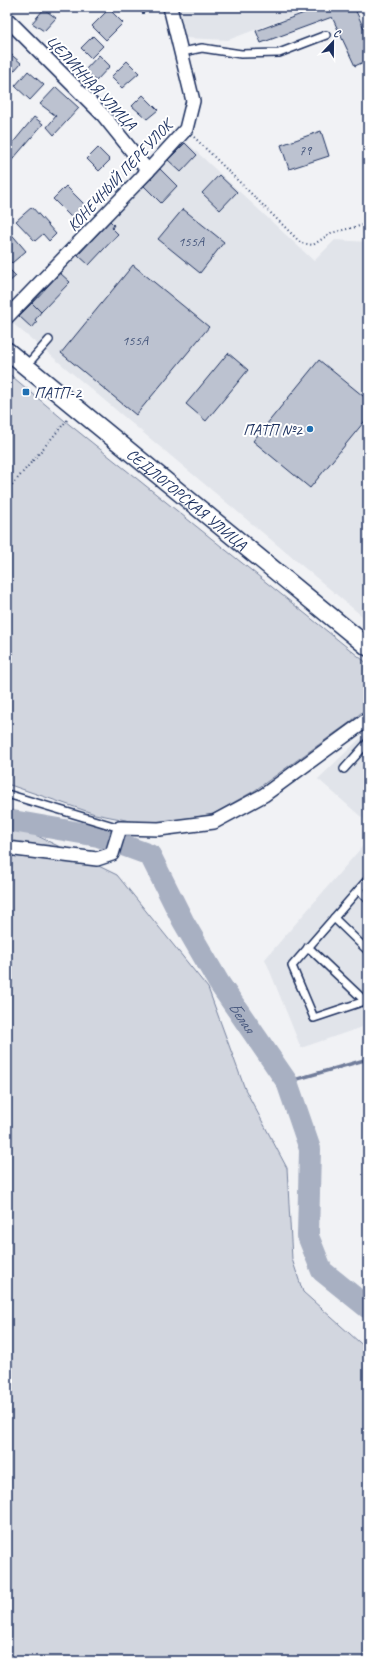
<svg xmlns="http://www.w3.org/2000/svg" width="375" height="1668" font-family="Caveat,sans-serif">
<rect width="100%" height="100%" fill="#f1f2f5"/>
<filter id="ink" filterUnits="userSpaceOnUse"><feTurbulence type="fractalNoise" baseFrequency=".025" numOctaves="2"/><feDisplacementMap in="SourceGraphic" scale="8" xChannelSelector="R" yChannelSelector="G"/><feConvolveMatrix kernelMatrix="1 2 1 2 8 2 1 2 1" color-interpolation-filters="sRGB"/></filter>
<g filter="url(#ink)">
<g fill="#e1e4ea">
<polygon points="177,7 315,7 228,40 185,38"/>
<polygon points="185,141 314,261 335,240 368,242 368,621 11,322"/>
<polygon points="368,731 368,823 318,779"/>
<polygon points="368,840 368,1025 301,1048 265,959"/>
</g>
<g fill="#d2d6df" stroke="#76829e">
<polygon points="7,372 65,421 368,664 368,707 349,723 254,791 213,814 176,821 136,822 95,814 7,784"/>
<polygon points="7,821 117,875 208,988 245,1089 287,1168 292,1259 303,1292 368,1350 368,1661 7,1661"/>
</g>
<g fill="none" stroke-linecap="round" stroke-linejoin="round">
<polyline stroke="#707c9a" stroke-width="3.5" points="287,1082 368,1059"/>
<path stroke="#a8b0c2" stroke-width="22" id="s1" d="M7 820 98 836 150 855 183 921 219 983 287 1082 310 1149 308 1236 322 1271 368 1308"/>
</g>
<g fill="#bcc2d0" stroke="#1b2f5e">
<polygon points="136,7 149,7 143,14"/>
<polygon points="320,7 354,7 368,37 368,60 355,66 332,17 261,43 256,31"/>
<polygon points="44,9 56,18 44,31 32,23"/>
<polygon points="109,9 123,23 106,40 92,26"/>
<polygon points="93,36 103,46 91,58 81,48"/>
<polygon points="7,51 21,63 7,79"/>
<polygon points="99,55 110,66 96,81 85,70"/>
<polygon points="127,61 139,73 122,88 111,77"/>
<polygon points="28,71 44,85 30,100 15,86"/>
<polygon points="56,87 79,108 54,135 47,127 56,116 40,104"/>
<polygon points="143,95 158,110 147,119 132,106"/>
<polygon points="34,117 43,124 7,166 7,150"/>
<polygon points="321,131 329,156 289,169 281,145"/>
<polygon points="185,143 197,155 181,172 168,160"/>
<polygon points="98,148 110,160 99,171 87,159"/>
<polygon points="160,169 177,186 161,203 144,186"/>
<polygon points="219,175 237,192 220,210 202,193"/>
<polygon points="66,186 86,206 73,219 53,199"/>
<polygon points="32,207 56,234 49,241 43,234 35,241 16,221"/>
<polygon points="183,209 224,242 200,273 158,239"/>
<polygon points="110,221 114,225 112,228 118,234 89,265 78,255"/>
<polygon points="8,230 26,251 12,263 7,258"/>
<polygon points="133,265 209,327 136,415 61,353"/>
<polygon points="7,267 16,276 9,282 7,280"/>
<polygon points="60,273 70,282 41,312 32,303"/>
<polygon points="32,303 41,312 35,320 37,322 32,328 19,316"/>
<polygon points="228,353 248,370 206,421 186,404"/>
<polygon points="319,360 368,400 368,417 310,488 253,441"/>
</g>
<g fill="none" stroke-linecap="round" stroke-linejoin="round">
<defs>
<g id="service">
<polyline points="182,52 202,48 241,54 279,53 326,35"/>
<polyline points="26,366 49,340"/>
<polyline points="344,769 368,742"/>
<polyline points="7,794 120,828"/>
<polyline points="368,879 292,966 314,1018 368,1000"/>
<polyline points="359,890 368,899"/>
<polyline points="334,918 368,951"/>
<polyline points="308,947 365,1001"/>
</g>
<g id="minor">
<polyline points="7,19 103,115 148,171"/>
<polyline points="7,317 148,171 186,129 193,101 170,7"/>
<polyline points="7,848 97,859 112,854 120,828 159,829 214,822 264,795 368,719"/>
</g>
<g id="tertiary">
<path id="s2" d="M7 351 368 647"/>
</g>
</defs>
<use href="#service" stroke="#1b2f5e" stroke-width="10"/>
<use href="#minor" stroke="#1b2f5e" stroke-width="16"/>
<use href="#tertiary" stroke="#1b2f5e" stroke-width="20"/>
<g stroke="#1b2f5e" stroke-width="2" stroke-dasharray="1 3" stroke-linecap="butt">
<polyline points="194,137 301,243 313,245 331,233 368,224"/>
<polyline points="7,491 68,419"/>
</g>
<use href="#service" stroke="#fff" stroke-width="7"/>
<use href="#minor" stroke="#fff" stroke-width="13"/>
<use href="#tertiary" stroke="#fff" stroke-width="17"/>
</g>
</g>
<g fill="#1f6fb2" stroke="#fff" stroke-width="1.5">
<rect x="22" y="388" width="8" height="8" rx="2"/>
<circle cx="310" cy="429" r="4"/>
</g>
<g text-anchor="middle" stroke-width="4" stroke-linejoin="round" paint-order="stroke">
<g font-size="14" fill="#43547a">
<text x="305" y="155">79</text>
<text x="191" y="246">155А</text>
<text x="135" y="345">155А</text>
</g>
<g font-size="16" fill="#1b2f5e" stroke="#fff">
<text transform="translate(92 82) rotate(47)" y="6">ЦЕЛИННАЯ УЛИЦА</text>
<text transform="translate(119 175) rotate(-47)" y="6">КОНЕЧНЫЙ ПЕРЕУЛОК</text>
<text dy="6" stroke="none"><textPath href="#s2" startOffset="233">СЕДЛОГОРСКАЯ УЛИЦА</textPath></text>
</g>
<g font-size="16" fill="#1b2f5e" stroke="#fff" text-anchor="start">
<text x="34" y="398">ПАТП-2</text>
<text x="302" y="435" text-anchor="end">ПАТП №2</text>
</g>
<g font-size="17" font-style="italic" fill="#4c5c81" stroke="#fff">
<text dy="6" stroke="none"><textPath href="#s1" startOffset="334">Белая</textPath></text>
</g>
</g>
<rect width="375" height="1668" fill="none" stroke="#fff" stroke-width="24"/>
<rect x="12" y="12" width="351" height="1644" fill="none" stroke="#1b2f5e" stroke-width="1.5" filter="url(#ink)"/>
<g transform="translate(333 42) rotate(22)" stroke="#ffffff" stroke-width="3" paint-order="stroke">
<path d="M0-3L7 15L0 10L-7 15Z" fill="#1b2f5e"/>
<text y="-6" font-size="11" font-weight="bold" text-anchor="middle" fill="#1b2f5e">С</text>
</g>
</svg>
